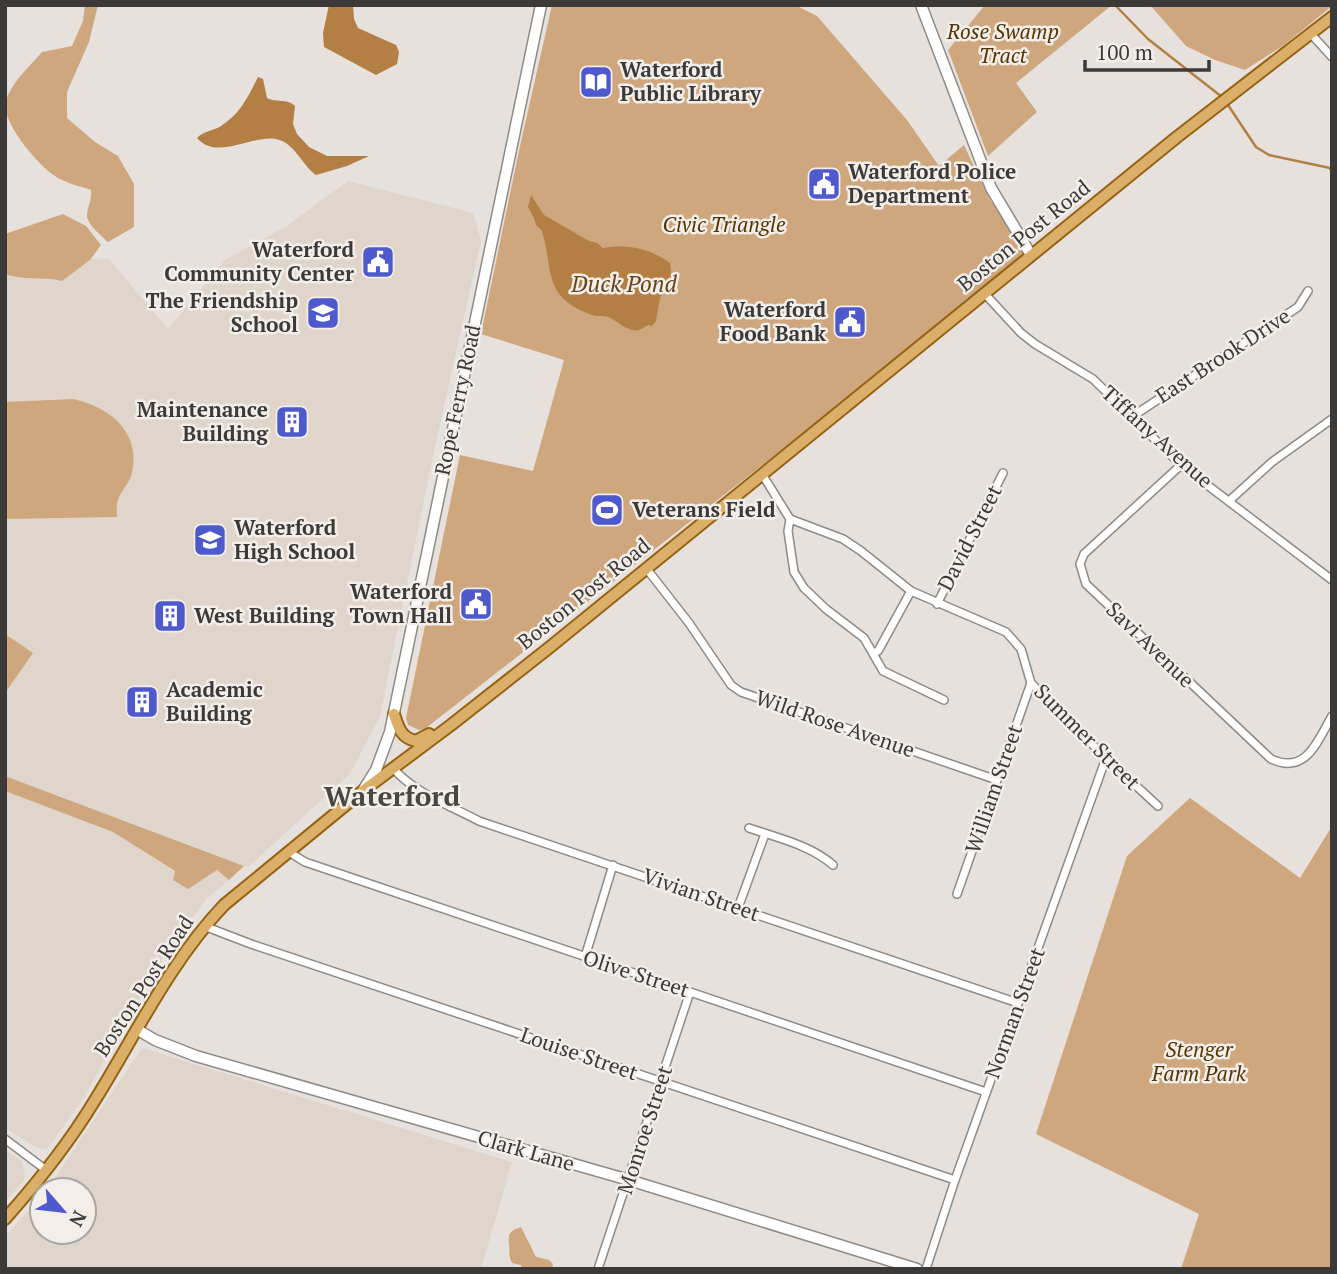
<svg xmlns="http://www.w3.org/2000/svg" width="1337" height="1274" font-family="'PT Serif',serif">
<rect width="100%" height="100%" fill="#e6e1dc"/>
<g fill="#e0d5cb">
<polygon points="348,181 473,213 481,241 434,451 380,716 350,774 248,867 5,776 5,256 109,259 168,329 225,260 287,226"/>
<polygon points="5,791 113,832 175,872 173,880 217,870 229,880 207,898 162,959 83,1099 48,1148 44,1149 38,1148 5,1128"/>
<polygon points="142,1048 512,1162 481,1269 5,1269 5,1236 42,1196 42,1232 84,1232 84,1190 47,1190"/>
<polygon points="5,1150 22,1162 25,1175 24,1180 5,1202"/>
</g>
<g fill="#cfa77e">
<path d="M85 5H98L89 42 67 92V118L95 142 118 156 134 184V227L108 242C101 235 86 224 87 214 88 205 92 200 91 190 80 186 65 183 55 176 38 165 0 121 6 101 11 83 30 66 42 52L72 46 83 21Z"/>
<polygon points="552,5 795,5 817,16 907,120 939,166 964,145 990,200 1031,255 426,728 419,730 408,725 406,718 460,455 533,471 564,360 481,334 518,155"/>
<polygon points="985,5 1112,5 1016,83 1037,112 988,156 948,50"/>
<polygon points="1150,5 1332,5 1332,6 1284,45 1245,70 1215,60 1186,46"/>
<path d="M63 214 86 226 101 245 90 260 62 281C43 276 24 281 5 274V234Z"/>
<path d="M73 399C111 407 143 434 131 476 128 485 120 492 118 500 116 505 117 512 117 517L5 519V402Z"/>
<polygon points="5,634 33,653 5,693"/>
<polygon points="5,776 244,866 229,880 217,870 188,889 173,880 175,871 113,832 5,791"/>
<polygon points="1190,798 1300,878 1332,826 1332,1269 1181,1269 1199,1214 1036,1134 1127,856"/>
<path d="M521 1227 536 1257 549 1260 553 1264 552 1269H522L521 1265 512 1263C508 1255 510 1252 509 1244 508 1233 510 1231 521 1227Z"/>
</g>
<g fill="#b37f45">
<polygon points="329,5 353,5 354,19 358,28 396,45 399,52 397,64 376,75 324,47 323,33"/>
<path d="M258 77 263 79 267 98C276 103 287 98 295 106L293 124 297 134 309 147 327 156H369L347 166 316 175C301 164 295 143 276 139 251 135 217 161 197 138 203 131 213 131 221 126 240 114 248 97 258 77Z"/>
<path d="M531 195 544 215 589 241 597 243 603 248C626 244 650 248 670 263L672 278 660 298 656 321 652 326 649 325C645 326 642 329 639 330 629 333 617 321 608 317 603 315 598 317 592 315 542 297 554 272 542 231L536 225 534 218 528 207Z"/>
</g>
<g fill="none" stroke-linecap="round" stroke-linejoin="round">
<g stroke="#b37f45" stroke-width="2.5">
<polyline points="1115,5 1148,39 1222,97"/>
<polyline points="1226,102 1256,147 1269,155 1330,168 1332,173"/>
</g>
<defs>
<g id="street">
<polyline points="1311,34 1332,57"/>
<polyline points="985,294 1021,333 1035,344 1093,379 1181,465 1332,580"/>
<polyline points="1133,416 1298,307 1308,291"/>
<path d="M1181 465 1084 554 1080 564 1086 584 1271 759C1306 775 1317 742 1332 716"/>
<polyline points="762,474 790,519 843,539 861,551 911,591 1006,632 1021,649 1031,683 1106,758 1158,806"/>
<polyline points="1229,501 1272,462 1332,419"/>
<polyline points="790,519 788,531 794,572 804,588 826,609 864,638 883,671 944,700"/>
<polyline points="646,568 689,623 731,685 741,692 997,780"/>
<polyline points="937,604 1003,473"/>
<polyline points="873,653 878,651 911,591"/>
<path d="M393 768C414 793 451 806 479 821L1018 1003"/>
<path d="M749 828C778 838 810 845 833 865"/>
<polyline points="289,852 305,862 986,1092"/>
<polyline points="957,894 1031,683"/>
<polyline points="738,908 765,834"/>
<polyline points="204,926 251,944 955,1180"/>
<polyline points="585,957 613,865"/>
<polyline points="5,1139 46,1170"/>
<polyline points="598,1269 690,992"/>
<polyline points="926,1269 955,1180 1106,758"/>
</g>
<g id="secondary">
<polyline points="921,5 991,188 1031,255"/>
<polyline points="364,789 376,770 390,732 541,5"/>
<polyline points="138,1030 155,1040 196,1056 629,1180 917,1269"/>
</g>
<g id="primary">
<path d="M394 714C398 727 401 738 416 741L429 734"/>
<path d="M5 1219C38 1182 69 1143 95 1100 136 1034 170 962 224 905L364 790 451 725 550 647 1177 137 1332 17"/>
</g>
</defs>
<use href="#street" stroke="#8e8a86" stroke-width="10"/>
<use href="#secondary" stroke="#8e8a86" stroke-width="13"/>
<use href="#primary" stroke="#956316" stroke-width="14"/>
<use href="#street" stroke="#fff" stroke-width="7"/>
<use href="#secondary" stroke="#fff" stroke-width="10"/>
<use href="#primary" stroke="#dcaf68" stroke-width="10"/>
</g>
<defs>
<symbol id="library-square" viewBox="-11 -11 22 22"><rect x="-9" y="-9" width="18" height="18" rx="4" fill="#4e59ce" stroke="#f3eee9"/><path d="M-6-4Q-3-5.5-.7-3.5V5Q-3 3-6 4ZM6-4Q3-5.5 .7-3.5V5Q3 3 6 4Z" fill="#fff"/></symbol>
<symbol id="civic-square" viewBox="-11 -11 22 22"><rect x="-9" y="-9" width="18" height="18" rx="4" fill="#4e59ce" stroke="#f3eee9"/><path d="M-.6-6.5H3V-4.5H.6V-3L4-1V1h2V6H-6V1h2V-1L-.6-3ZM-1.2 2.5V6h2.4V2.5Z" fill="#fff"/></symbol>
<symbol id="school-square" viewBox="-11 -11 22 22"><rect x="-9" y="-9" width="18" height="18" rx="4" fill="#4e59ce" stroke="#f3eee9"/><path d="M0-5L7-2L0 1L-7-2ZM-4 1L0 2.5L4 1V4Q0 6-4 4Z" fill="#fff"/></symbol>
<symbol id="building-square" viewBox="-11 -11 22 22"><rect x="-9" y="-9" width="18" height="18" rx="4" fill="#4e59ce" stroke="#f3eee9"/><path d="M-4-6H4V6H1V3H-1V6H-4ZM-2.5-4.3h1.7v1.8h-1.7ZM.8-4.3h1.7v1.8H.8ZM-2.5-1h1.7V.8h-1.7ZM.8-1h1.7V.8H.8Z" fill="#fff"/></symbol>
<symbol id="stadium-square" viewBox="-11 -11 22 22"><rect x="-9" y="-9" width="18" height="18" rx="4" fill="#4e59ce" stroke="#f3eee9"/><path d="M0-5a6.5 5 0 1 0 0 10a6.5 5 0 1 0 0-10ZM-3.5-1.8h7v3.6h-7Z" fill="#fff"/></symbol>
</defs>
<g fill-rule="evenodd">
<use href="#library-square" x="577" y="63" width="38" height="38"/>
<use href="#civic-square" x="805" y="165" width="38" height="38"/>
<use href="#civic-square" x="359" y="243" width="38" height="38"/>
<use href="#school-square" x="304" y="294" width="38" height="38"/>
<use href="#civic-square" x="831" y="303" width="38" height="38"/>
<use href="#building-square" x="273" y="403" width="38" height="38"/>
<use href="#stadium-square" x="588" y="491" width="38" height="38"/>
<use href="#school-square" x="191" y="521" width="38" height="38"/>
<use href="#civic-square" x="457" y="585" width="38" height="38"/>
<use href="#building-square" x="151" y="597" width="38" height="38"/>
<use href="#building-square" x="123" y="683" width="38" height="38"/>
</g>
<g text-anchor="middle" stroke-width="5" stroke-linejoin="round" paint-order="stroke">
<g font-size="21" font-style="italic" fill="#573403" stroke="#f3eee9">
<text x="1003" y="39">Rose Swamp<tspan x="1003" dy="24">Tract</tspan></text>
<text x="724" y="232">Civic Triangle</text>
<text x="1199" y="1057">Stenger<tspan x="1199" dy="24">Farm Park</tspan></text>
</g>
<g font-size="21" font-weight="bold" fill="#3c3a38" stroke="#f3eee9" text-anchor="start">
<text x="620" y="77">Waterford<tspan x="620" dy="24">Public Library</tspan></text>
<text x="848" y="179">Waterford Police<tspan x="848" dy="24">Department</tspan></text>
<text x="354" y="257" text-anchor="end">Waterford<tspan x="354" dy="24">Community Center</tspan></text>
<text x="298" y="308" text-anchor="end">The Friendship<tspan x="298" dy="24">School</tspan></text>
<text x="826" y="317" text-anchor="end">Waterford<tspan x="826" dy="24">Food Bank</tspan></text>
<text x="268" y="417" text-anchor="end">Maintenance<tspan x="268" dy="24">Building</tspan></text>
<text x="632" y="517">Veterans Field</text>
<text x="234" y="535">Waterford<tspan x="234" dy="24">High School</tspan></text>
<text x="452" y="599" text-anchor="end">Waterford<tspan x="452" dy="24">Town Hall</tspan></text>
<text x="194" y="623">West Building</text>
<text x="166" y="697">Academic<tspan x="166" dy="24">Building</tspan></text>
</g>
<g font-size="21" fill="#3c3a38" stroke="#f3eee9">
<text transform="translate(1024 236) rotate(-39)" y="7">Boston Post Road</text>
<text transform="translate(1223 356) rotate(-33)" y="7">East Brook Drive</text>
<text transform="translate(458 400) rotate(-78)" y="7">Rope Ferry Road</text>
<text transform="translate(1157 437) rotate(42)" y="7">Tiffany Avenue</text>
<text transform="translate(970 538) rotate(-63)" y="7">David Street</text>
<text transform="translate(584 594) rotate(-39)" y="7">Boston Post Road</text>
<text transform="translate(1150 645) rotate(44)" y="7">Savi Avenue</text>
<text transform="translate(835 724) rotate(19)" y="7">Wild Rose Avenue</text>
<text transform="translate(1087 737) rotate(45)" y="7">Summer Street</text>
<text transform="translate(994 789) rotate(-71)" y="7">William Street</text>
<text transform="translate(701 895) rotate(19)" y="7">Vivian Street</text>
<text transform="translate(636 974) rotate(18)" y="7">Olive Street</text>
<text transform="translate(144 986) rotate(-57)" y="7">Boston Post Road</text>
<text transform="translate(1015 1013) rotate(-70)" y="7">Norman Street</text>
<text transform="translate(579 1054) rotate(19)" y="7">Louise Street</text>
<text transform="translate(645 1130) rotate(-72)" y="7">Monroe Street</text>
<text transform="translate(526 1151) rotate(16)" y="7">Clark Lane</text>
</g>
<g font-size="23" font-style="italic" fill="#684318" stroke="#f3eee9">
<text x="624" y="292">Duck Pond</text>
</g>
<g font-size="28" font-weight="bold" fill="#4a4642" stroke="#f3eee9">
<text x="392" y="806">Waterford</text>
</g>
</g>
<rect width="1337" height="1274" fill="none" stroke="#3c3a38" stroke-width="14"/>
<g transform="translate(63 1211) rotate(118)"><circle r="33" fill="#f3eee9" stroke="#aaa6a2" stroke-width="2"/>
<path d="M0-5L12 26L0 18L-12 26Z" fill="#4e59ce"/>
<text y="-10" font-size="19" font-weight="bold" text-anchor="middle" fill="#3c3a38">N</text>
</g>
<path d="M1085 60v10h124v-10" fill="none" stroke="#3c3a38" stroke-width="3.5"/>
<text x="1096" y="60" font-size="21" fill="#3c3a38" stroke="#f3eee9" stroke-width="5" paint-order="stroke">100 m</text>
</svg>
